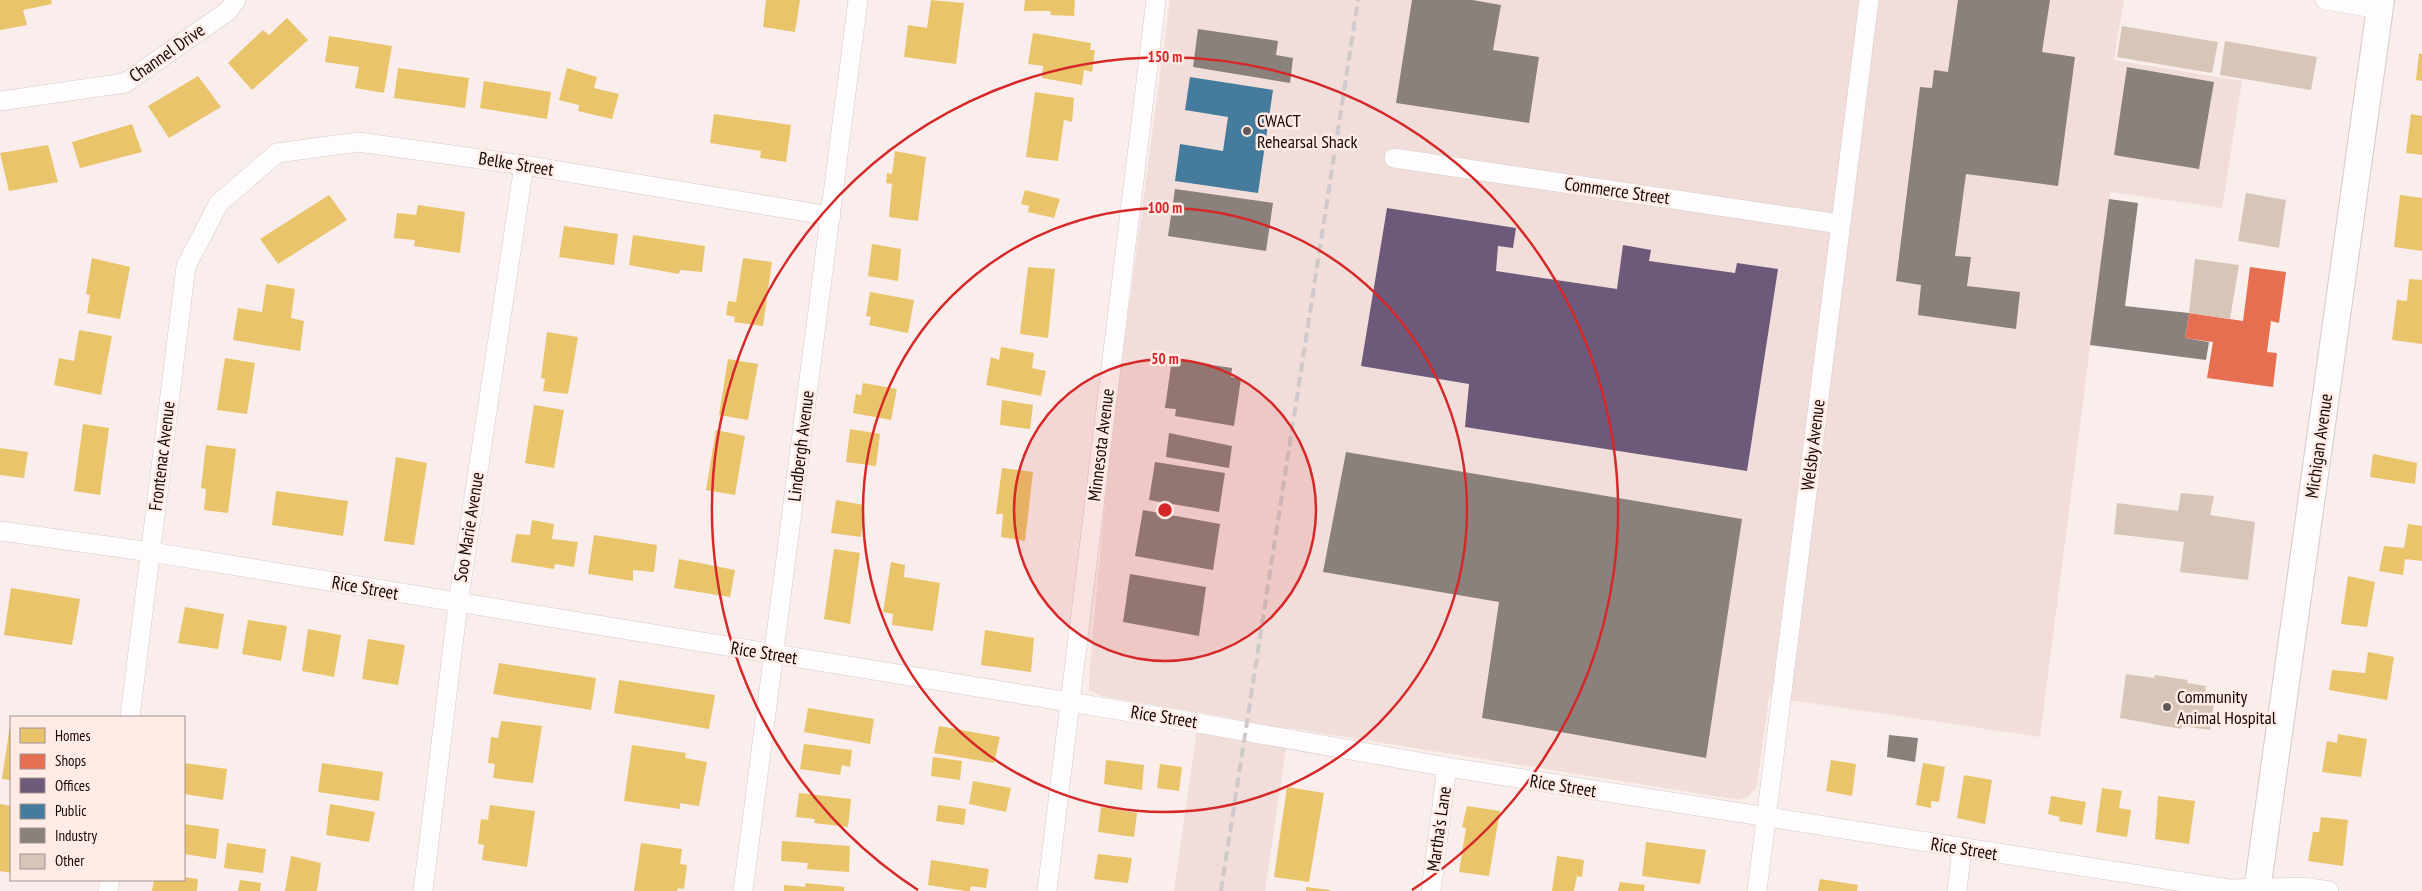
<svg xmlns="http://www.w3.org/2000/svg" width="2422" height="891" font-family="'PT Sans Narrow',sans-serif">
<rect width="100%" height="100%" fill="#f9eeec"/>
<polygon fill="#f1deda" points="1170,0 2124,0 2114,60 2242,81 2222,208 2110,192 2040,737 1769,697 1757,786 1748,797 1739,800 1289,728 1265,891 1174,891 1198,723 1230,728 1231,718 1100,696 1089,690 1089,675 1110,451"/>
<g fill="#e9c46a">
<polygon points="0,0 51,0 52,4 23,10 27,25 0,30"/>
<polygon points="766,0 800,0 795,32 763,27"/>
<polygon points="931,0 964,3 956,64 904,57 908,25 927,28"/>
<polygon points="1025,0 1075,0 1074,16 1051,15 1050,11 1024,11"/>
<polygon points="287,18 308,40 252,90 228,63 263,30 269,35"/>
<polygon points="1033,33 1091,43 1090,50 1095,50 1092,72 1084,70 1082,85 1042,78 1043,66 1028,64"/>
<polygon points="329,36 392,46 384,93 355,88 359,67 325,62"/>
<polygon points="2419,53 2422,54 2422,81 2416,80"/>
<polygon points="398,68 469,78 465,108 394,98"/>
<polygon points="567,68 597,77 594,88 619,94 612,119 578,111 579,105 559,100"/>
<polygon points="198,76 221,107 169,138 148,106"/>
<polygon points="484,81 551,92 547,119 480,108"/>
<polygon points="1035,92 1074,98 1072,122 1064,120 1058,161 1026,157"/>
<polygon points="714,114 791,125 786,162 760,158 761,151 710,143"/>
<polygon points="2411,114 2422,116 2422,155 2406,153"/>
<polygon points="132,124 142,152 80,168 72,142"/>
<polygon points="48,145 58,182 9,191 0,153"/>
<polygon points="895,151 926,157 918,221 889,217 892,184 886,183 887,173 892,174"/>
<polygon points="1025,190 1060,199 1054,218 1028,212 1029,206 1021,204"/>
<polygon points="329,195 347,220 278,264 260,239"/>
<polygon points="2400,195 2422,198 2422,251 2394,247"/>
<polygon points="418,205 465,212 460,253 414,246 415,240 394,238 397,213 416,215"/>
<polygon points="564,226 618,234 614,265 559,257"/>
<polygon points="633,235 705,246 702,272 680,270 679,274 629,265"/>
<polygon points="872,244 901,249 898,281 868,276"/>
<polygon points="92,258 130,267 120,319 87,313 90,295 86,294"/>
<polygon points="743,258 772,262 763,326 734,322 735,317 726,315 728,301 736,302"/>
<polygon points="1028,267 1055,269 1048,338 1020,334"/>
<polygon points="2409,279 2422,280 2422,344 2392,340 2397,300 2407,301"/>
<polygon points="266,284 295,289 291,318 304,321 300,351 233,340 238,308 262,312"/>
<polygon points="870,292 914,300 908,333 869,325 871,317 866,316"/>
<polygon points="79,330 112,336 101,395 54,385 59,358 74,361"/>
<polygon points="547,332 578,337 568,394 543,391 545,379 541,378"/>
<polygon points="1001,347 1034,353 1032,368 1046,371 1041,396 986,385 991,357 999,360"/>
<polygon points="225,358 255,363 247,414 217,410"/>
<polygon points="728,359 758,364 748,420 719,415"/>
<polygon points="863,383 897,389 891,420 853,413 856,394 861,395"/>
<polygon points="1002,400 1033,405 1030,429 1000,425"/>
<polygon points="534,405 564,410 554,468 525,463"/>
<polygon points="83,424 109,428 100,495 74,491"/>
<polygon points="850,429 880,434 876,466 846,462"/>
<polygon points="716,430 745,436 735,495 706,490"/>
<polygon points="206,445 236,449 228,513 204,510 206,489 201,488"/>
<polygon points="0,448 28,452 24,478 0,475"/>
<polygon points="2373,454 2417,463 2415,484 2370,477"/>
<polygon points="396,457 427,463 414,545 384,541"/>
<polygon points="1002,468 1033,472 1025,541 1001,537 1003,514 996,514"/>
<polygon points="276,491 348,501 343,536 272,525"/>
<polygon points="836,500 864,505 861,537 831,533"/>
<polygon points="532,520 554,524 552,539 578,542 574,567 555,564 554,569 511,562 516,534 530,535"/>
<polygon points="2408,524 2422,526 2422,561 2405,559 2403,575 2379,571 2384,546 2404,548"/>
<polygon points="594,535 657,545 654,572 633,570 633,581 588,574"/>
<polygon points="834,549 860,553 850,624 824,619"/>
<polygon points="679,559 735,570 730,597 674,588"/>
<polygon points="891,562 905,565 904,577 940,583 933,631 892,625 893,614 883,612"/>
<polygon points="2348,576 2375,582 2367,627 2341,624"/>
<polygon points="11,588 80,599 72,645 4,635"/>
<polygon points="185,607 224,614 218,649 178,643"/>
<polygon points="248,620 287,626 281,661 242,654"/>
<polygon points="308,629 341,635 334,677 302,671"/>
<polygon points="985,630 1034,638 1031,672 981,665"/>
<polygon points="368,639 405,645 398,685 362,679"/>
<polygon points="2368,652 2394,657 2387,700 2329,690 2332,670 2365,673"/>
<polygon points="499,663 596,678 591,710 493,694"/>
<polygon points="619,680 715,695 709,729 614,713"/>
<polygon points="808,708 874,719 870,744 804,732"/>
<polygon points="501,721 542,726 533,783 493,778 495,764 488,763 491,737 498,738"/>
<polygon points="10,725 11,725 11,780 2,779"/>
<polygon points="939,726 1000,737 994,763 934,753"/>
<polygon points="2338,734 2367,739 2361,777 2322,772 2327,741 2337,743"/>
<polygon points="804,744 852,750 850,767 842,765 840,775 800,769"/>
<polygon points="632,745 686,753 685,758 707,762 699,806 680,803 680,809 624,801"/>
<polygon points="933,757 962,761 960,780 931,776"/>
<polygon points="1106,760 1144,765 1142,790 1104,784"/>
<polygon points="1831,760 1856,764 1852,796 1826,791"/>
<polygon points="184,763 227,769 223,800 184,794"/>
<polygon points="322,763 383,772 379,801 318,792"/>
<polygon points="1923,763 1945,767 1939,802 1931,801 1931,808 1916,805"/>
<polygon points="1160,764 1182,767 1179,791 1157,788"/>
<polygon points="1964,775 1992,780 1985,824 1957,818"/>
<polygon points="973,781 1011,788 1006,812 969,804"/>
<polygon points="1287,787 1324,793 1309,882 1274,877"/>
<polygon points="2102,788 2122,791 2119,808 2131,810 2127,837 2096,832"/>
<polygon points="799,793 851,799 848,827 814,823 815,819 796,817"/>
<polygon points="2051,796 2086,802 2082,825 2059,821 2060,817 2048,814"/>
<polygon points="2158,796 2195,801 2189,844 2155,839"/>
<polygon points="0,804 11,806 11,873 0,871"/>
<polygon points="330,804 375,812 369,842 326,835"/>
<polygon points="490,805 535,811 527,867 482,860 484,845 478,844 481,819 488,820"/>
<polygon points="938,805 966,809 964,825 936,821"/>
<polygon points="1467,806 1500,811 1489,876 1459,872 1466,828 1462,827"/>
<polygon points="1101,807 1137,813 1134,837 1098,832"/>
<polygon points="2321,817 2348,820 2343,866 2308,861 2313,832 2319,832"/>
<polygon points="184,824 219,829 216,859 184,854"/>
<polygon points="782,841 850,846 849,872 807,869 808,863 781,861"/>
<polygon points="1646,842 1706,850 1700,884 1642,876"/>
<polygon points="227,843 266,849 263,873 224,868"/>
<polygon points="641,843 682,849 680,864 687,865 684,889 678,888 677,891 634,891"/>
<polygon points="1098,854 1132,858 1128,883 1094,879"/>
<polygon points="291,856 321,863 317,891 285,891"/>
<polygon points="1557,856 1584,860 1582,877 1577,876 1574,891 1552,891"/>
<polygon points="931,860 989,869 986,888 971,886 970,891 966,891 928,885"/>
<polygon points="184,877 198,879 197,891 152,891 154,880 184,880"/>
<polygon points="1820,879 1858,885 1857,891 1818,891"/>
<polygon points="240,880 261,883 260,891 238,891"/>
<polygon points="1620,882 1645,885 1644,891 1618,891"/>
<polygon points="806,883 845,887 844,891 784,891 784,885 805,887"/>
<polygon points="1306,887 1330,890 1330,891 1306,891"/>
</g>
<polygon fill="#e76f51" points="2250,267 2286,272 2279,323 2271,321 2267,352 2277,353 2273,387 2207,378 2213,342 2185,338 2189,313 2243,321"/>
<polygon fill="#6d597a" points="1387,208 1516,228 1513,248 1498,246 1496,271 1617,289 1623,245 1651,250 1649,261 1735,273 1737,263 1778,269 1747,471 1465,427 1469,384 1361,366"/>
<polygon fill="#457b9d" points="1190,77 1273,90 1258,193 1175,181 1180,144 1223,151 1228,117 1185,110"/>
<g fill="#8a817c">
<polygon points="1412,0 1472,0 1501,5 1493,50 1539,57 1529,123 1396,103"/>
<polygon points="1958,0 2050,0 2042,52 2075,57 2058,186 1966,174 1955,256 1971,257 1967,286 2020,292 2016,329 1918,315 1921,285 1896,281 1920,87 1932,88 1934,70 1948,72"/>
<polygon points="1198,29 1278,41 1276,55 1293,58 1290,83 1193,67"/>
<polygon points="2127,67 2214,82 2199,169 2114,155"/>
<polygon points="1175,189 1273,203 1266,251 1168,236"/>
<polygon points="2109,199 2138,203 2125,306 2189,313 2185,338 2209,342 2206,360 2090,345"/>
<polygon points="1172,359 1232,368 1231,377 1241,379 1234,426 1175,416 1176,409 1165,408"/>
<polygon points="1169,433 1232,446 1229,468 1166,457"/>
<polygon points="1346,452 1742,519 1706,758 1482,718 1499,602 1323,572"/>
<polygon points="1155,462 1225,473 1219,512 1149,500"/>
<polygon points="1143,510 1220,524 1213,570 1135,556"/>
<polygon points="1130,574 1206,587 1199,636 1123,622"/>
<polygon points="1889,735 1918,738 1915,762 1887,757"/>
</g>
<g fill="#d7c6b7">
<polygon points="2122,26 2218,42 2212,73 2117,57"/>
<polygon points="2225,41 2317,57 2311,90 2220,75"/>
<polygon points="2246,193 2286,200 2279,248 2238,241"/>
<polygon points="2195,259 2239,265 2230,319 2189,313"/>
<polygon points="2181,493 2214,496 2210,515 2255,522 2248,580 2180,572 2184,542 2114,534 2117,503 2178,511"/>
<polygon points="2126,674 2154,678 2155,675 2188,680 2187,683 2206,686 2205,695 2215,697 2210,730 2182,726 2181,729 2120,718"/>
</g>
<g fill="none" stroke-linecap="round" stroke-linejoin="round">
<defs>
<g id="street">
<polyline points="2325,0 2380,9"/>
<polyline points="0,101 125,83 228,11 236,0"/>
<polyline points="1394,158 1840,224"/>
<polyline points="0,531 151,552 1198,723 1447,767 2229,889 2303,887 2329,891"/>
<polyline points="130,717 186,266 219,203 277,153 358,142 524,165 831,216"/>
<polyline points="108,891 110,880"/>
<polyline points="423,891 458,604 524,165"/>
<polyline points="743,891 858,0"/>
<polyline points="1047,891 1156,0"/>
<polyline points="1431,891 1447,767"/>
<polyline points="1757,891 1869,0"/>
<polyline points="1957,891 1962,848"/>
</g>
<polyline id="secondary" points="2257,891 2381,0"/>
</defs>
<use href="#street" stroke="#d5cac8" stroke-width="20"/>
<use href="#secondary" stroke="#d5cac8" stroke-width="28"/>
<use href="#street" stroke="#fefcfc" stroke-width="19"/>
<use href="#secondary" stroke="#fefcfc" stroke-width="26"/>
<polyline stroke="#cecaca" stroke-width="4" stroke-dasharray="10 5" stroke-linecap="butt" points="1221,891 1358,0"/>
</g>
<circle cx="1165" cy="510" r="151" fill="#d62828" fill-opacity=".12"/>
<g fill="none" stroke="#d62828" stroke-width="2.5">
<circle cx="1165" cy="510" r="151"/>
<circle cx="1165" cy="510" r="302"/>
<path d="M918 890A453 453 0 1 1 1412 890"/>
</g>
<g fill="#645957" stroke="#ffebe6" stroke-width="2">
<circle cx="1247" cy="131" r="5"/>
<circle cx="2167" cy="707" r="5"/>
</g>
<g text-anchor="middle" stroke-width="5" stroke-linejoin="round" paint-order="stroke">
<g font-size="18" fill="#130907" stroke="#ffebe6">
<text transform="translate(167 53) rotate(-35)" y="6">Channel Drive</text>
<text transform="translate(516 164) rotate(9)" y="6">Belke Street</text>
<text transform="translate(1617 191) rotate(8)" y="6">Commerce Street</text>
<text transform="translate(1101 445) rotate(-83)" y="6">Minnesota Avenue</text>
<text transform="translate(1813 445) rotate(-83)" y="6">Welsby Avenue</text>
<text transform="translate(801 446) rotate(-83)" y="6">Lindbergh Avenue</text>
<text transform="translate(2319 446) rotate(-82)" y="6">Michigan Avenue</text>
<text transform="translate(162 456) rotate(-83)" y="6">Frontenac Avenue</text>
<text transform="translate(469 527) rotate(-81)" y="6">Soo Marie Avenue</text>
<text transform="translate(365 588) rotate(10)" y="6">Rice Street</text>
<text transform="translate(764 653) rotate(9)" y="6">Rice Street</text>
<text transform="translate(1164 717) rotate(9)" y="6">Rice Street</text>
<text transform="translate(1563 786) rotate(9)" y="6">Rice Street</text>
<text transform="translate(1439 829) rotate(-82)" y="6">Martha's Lane</text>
<text transform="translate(1964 849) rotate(9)" y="6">Rice Street</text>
</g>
<g font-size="18" fill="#130907" stroke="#ffebe6" text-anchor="start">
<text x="1257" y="127">CWACT<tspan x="1257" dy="21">Rehearsal Shack</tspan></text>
<text x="2177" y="703">Community<tspan x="2177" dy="21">Animal Hospital</tspan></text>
</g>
</g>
<circle cx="1165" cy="510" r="8" fill="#d62828" stroke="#ffebe6" stroke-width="2.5"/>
<g font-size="15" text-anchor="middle" font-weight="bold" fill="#d62828" stroke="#ffebe6" stroke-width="5" stroke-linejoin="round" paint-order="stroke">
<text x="1165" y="62">150 m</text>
<text x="1165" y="213">100 m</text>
<text x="1165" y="364">50 m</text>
</g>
<rect x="10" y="716" width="175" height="165" fill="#ffebe6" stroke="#a1918d"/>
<rect x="20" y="728" width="25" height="15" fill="#e9c46a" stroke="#a1918d"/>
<text x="55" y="741" font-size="15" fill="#130907">Homes</text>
<rect x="20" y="754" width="25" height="15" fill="#e76f51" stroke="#a1918d"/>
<text x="55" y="766" font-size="15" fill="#130907">Shops</text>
<rect x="20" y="778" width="25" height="15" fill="#6d597a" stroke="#a1918d"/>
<text x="55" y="791" font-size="15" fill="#130907">Offices</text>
<rect x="20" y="804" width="25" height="15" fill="#457b9d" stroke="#a1918d"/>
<text x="55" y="816" font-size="15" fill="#130907">Public</text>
<rect x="20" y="828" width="25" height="15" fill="#8a817c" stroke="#a1918d"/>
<text x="55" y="841" font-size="15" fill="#130907">Industry</text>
<rect x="20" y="854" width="25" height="15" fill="#d7c6b7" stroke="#a1918d"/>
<text x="55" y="866" font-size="15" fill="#130907">Other</text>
</svg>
